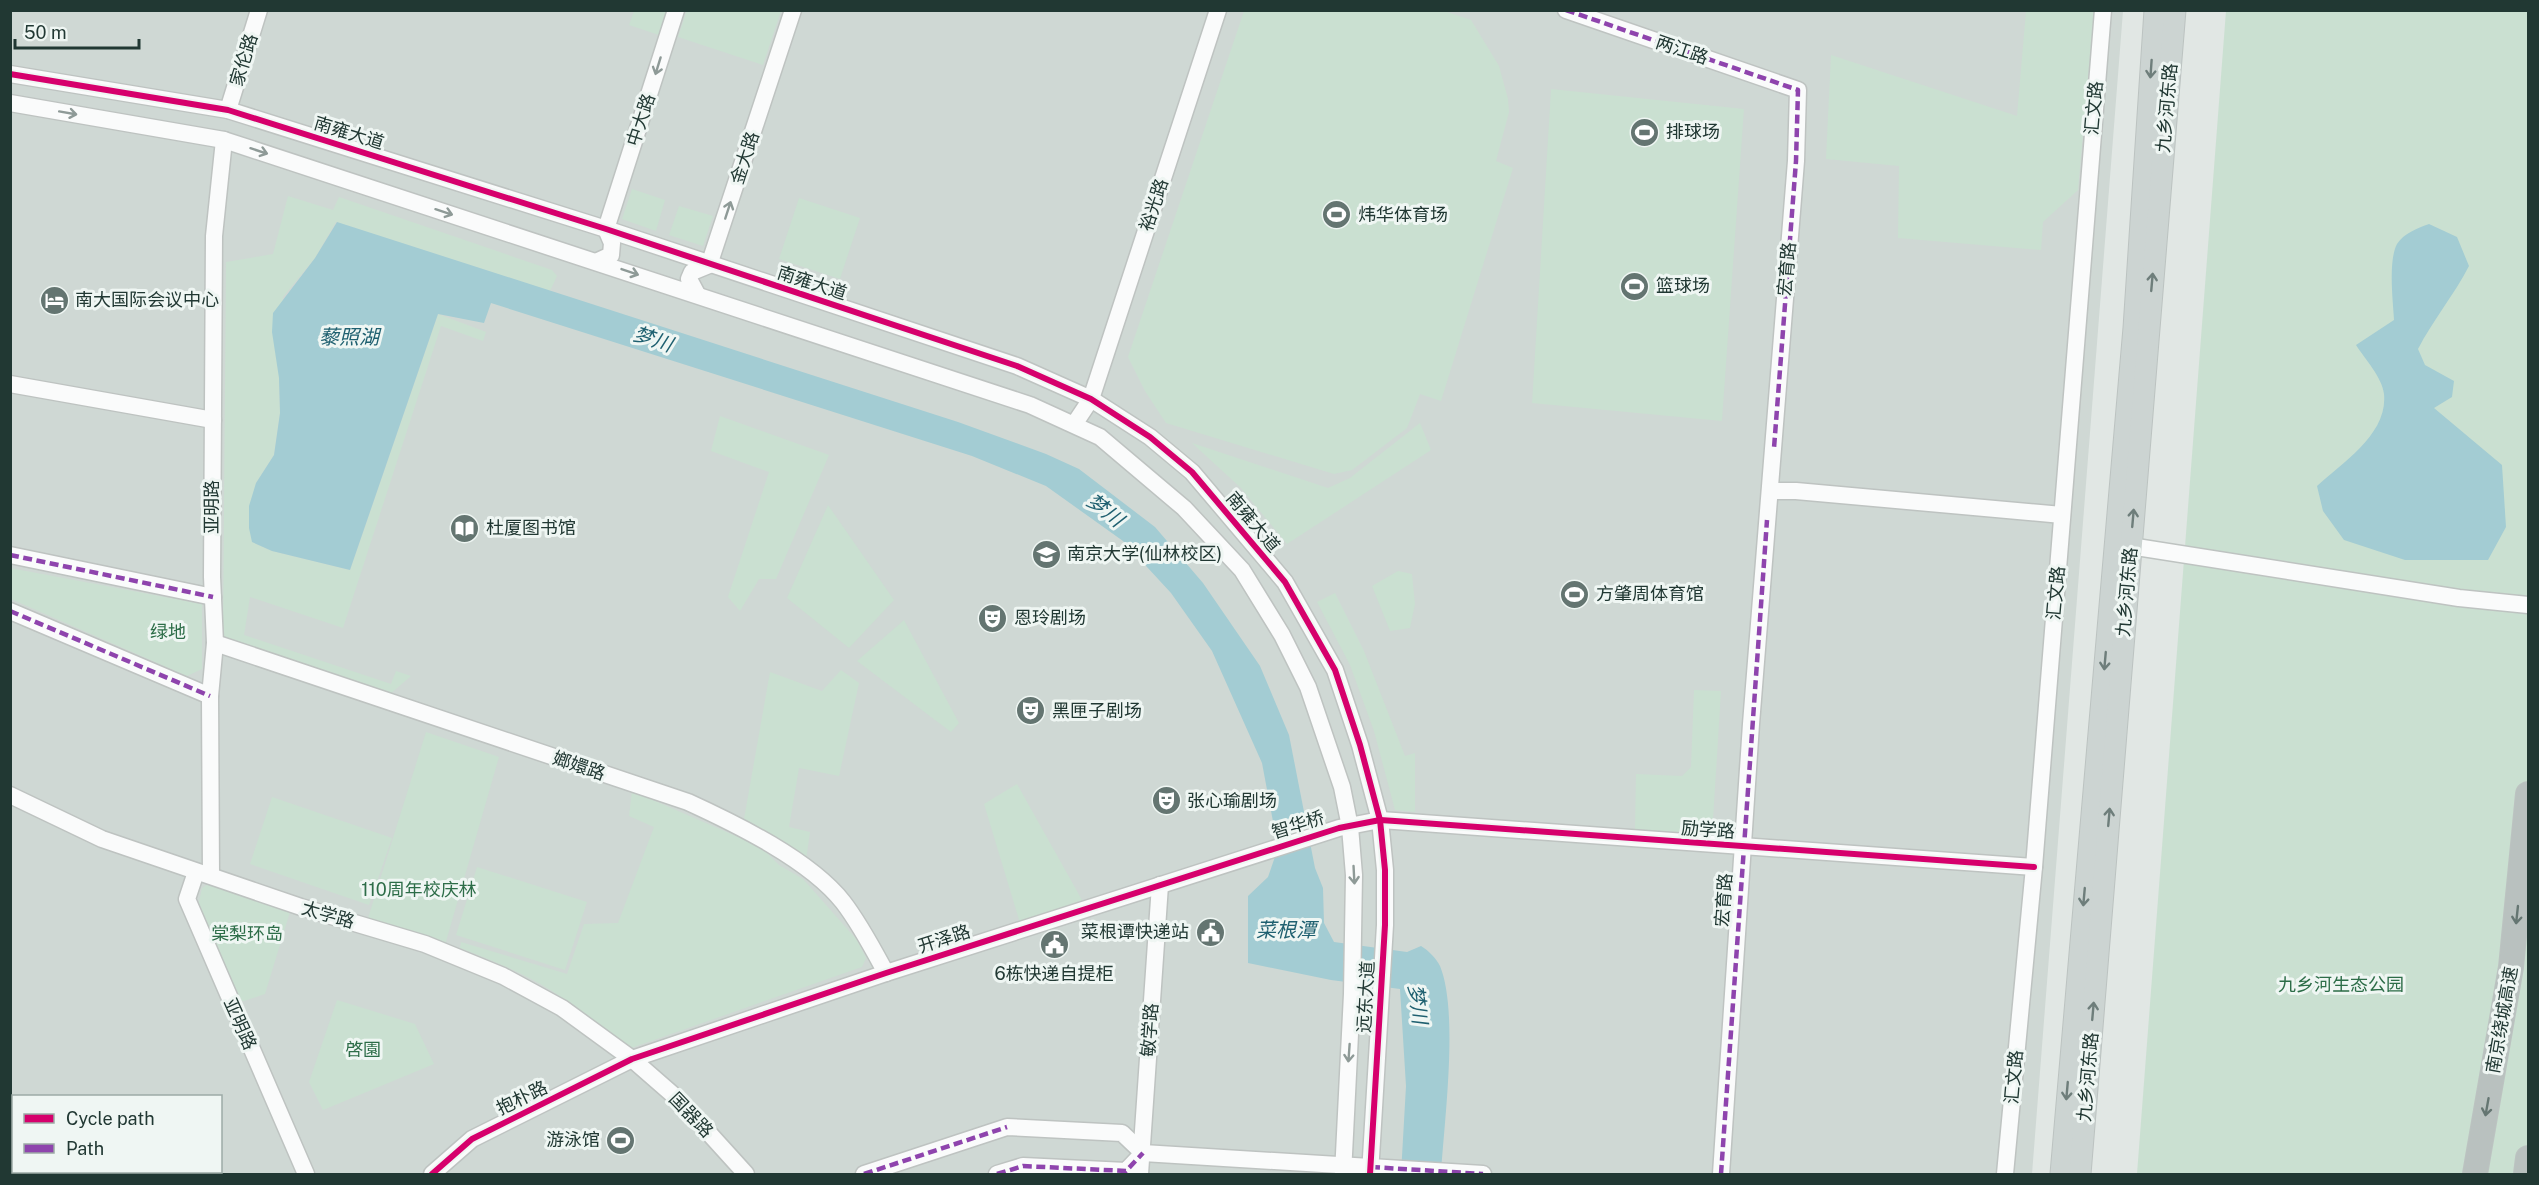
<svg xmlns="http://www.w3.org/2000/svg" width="2539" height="1185" font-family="'Public Sans','Noto Sans SC',sans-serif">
<rect width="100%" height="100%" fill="#e1e7e4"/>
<polygon fill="#cfd8d4" points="10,11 2123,11 2032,1174 15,1174 15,1172 220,1172 220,1096 14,1096 13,1119 11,1113"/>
<g fill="#cae0d1">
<polygon points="687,10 781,10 781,11 763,65 678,37"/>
<polygon points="1441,10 1471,20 1499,66 1508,99 1509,112 1496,161 1513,168 1441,401 1420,394 1407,428 1352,470 1334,474 1166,423 1145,391 1128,357 1244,11"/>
<polygon points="634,11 667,11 659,35 629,25"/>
<polygon points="2026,11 2094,11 2078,190 2043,222 2041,250 1898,238 1899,166 1826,159 1831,55 2017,116"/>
<polygon points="2226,11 2528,11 2528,1174 2137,1174"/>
<polygon points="1551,89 1744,109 1722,421 1532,403"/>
<polygon points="632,189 665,200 656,231 622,219"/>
<polygon points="288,196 333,210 339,197 552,270 557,276 550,291 336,222 315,258 283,297 279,378 280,413 274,455 256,483 252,542 272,551 350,570 438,314 486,332 483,341 441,326 343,628 250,597 244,635 391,684 396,671 411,676 389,695 223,639 226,262 273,254"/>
<polygon points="799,198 860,218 840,279 779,259"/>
<polygon points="679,206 713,216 703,246 669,235"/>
<polygon points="720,416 829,455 776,579 759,579 740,611 728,597 769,472 711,451"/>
<polygon points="1420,423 1431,450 1287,544 1241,488 1192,443 1328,488 1350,478"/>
<polygon points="828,505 894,600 849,648 787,598"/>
<polygon points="10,568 202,604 202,669 187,676 11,599"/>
<polygon points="1398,571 1412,574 1415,604 1410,628 1390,631 1372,586"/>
<polygon points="1335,593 1364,651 1405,756 1415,753 1415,812 1395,810 1374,731 1350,665 1317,602"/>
<polygon points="904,620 959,723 951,732 857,661"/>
<polygon points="841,670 859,683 839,776 799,768 789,827 810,832 806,860 744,819 770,672 822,691"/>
<polygon points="1694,690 1721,691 1712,836 1635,829 1636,774 1682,776 1691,767"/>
<polygon points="426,732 499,757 445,945 368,918"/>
<polygon points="1017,784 1082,900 1020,923 984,804"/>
<path d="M632 791 761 847 779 865 803 879 857 940 866 958 862 967 631 1048C603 1032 580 1009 552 991 523 972 492 961 460 948L461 942 567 974 584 924 618 923 654 827 629 816Z"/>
<polygon points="272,797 392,838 369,905 250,864"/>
<polygon points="477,867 587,902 565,970 456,935"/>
<polygon points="210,883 290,912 265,994 244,1001 237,1000 198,906 202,888"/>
<polygon points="337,1000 415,1024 434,1064 323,1110 309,1082"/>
</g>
<g fill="#a3ccd3">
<path d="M337 222 958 422 1046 454 1079 469 1155 527 1203 583 1260 666 1289 735 1315 868 1323 888 1324 923 1334 942 1407 952 1421 946C1429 951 1436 958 1440 966 1459 1012 1444 1123 1441 1174H1401L1406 1086 1400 989 1331 980 1248 963V896L1268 877 1278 848 1262 763 1212 651 1171 593 1123 541 1046 486 972 456 491 303 484 323 438 314 350 570 272 551 252 542 249 528V506L256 483 274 455 280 413 279 378 272 332 273 313 315 258Z"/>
<path d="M2429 224 2457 237 2469 266C2454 295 2433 320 2418 349L2425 365 2454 381 2452 397 2434 408 2502 465 2506 527 2488 560H2405L2344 540 2323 511 2317 486C2343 462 2388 434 2384 394 2382 377 2365 359 2356 345L2394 320C2393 301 2388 261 2397 244 2404 233 2418 228 2429 224Z"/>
</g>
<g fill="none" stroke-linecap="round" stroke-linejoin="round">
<defs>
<g id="minor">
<polyline points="1566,10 1798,90 1796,161 1751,724 1721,1174"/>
<polyline points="10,74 228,110 606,229 1017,366 1091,399 1150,437 1192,472 1285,582 1335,670 1360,745 1380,820 1385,870 1385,925 1370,1174"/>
<polyline points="10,103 224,140 1030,405 1100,437 1184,508 1242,570 1282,635 1308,687 1342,787 1350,827 1354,875 1352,994 1343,1174"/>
<polyline points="228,110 259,10"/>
<polyline points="598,261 611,255 612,243 606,229 676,10"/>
<polyline points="697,294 689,279 692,272 709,265 793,10"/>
<polyline points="10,384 213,420"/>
<polyline points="1075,423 1091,399 1218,10"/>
<polyline points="1770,491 1796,491 2062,515"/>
<polyline points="2130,546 2459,598 2528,605"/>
<polyline points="10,555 213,597"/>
<polyline points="10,611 210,696"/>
<path d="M215 643 688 802C736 824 810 860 843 902 860 924 873 949 886 973"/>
<polyline points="10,795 102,839 301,907 425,944 503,976 562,1008 632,1059 679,1100 746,1174"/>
<polyline points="196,872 187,899 306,1174"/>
<polyline points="211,875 210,696 215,643 212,577 214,236 224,140"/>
<polyline points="432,1174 472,1139 632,1059 886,973 1339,828 1380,820 1395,821 2034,867"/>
<polyline points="864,1174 1007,1127 1122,1133 1143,1153 1483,1174"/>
<polyline points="997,1174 1023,1166 1126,1171 1143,1153"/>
<polyline points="1140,1174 1160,885"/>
<polyline points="2005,1174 2034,867 2103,10"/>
</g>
<g id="major">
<polyline points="2061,1174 2134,328 2155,10"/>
<polyline points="2080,1174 2175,10"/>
</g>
<g id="highway">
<polyline points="2475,1174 2511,967 2528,794"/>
<polyline points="2526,1174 2528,1158"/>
</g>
</defs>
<use href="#minor" stroke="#bec3c1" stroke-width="19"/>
<use href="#major" stroke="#bcc3c1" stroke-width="23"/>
<use href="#highway" stroke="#bcc3c1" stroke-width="26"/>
<use href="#minor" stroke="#fafbfb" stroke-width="16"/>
<use href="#major" stroke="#ccd4d2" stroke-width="21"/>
<use href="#highway" stroke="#b9c1bf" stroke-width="24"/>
<g stroke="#8e44ad" stroke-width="4.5" stroke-dasharray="9 4.5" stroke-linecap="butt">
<polyline points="1566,10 1798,90 1796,161 1774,448"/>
<polyline points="10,555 213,597"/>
<polyline points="10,611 210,696"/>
<polyline points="1371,1167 1483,1174"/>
<polyline points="864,1174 1007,1127"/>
<polyline points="997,1174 1023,1166 1126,1171 1143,1153"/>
<polyline points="1721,1174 1767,520"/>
</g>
<defs>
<g id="cycleway">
<polyline points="10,74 228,110 606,229 1017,366 1091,399 1150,437 1192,472 1285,582 1335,670 1360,745 1380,820 1385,870 1385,925 1370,1174"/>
<polyline points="432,1174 472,1139 632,1059 886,973 1339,828 1380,820 1395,821 2034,867"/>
</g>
</defs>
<use href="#cycleway" stroke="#eff6f3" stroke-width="10"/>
<use href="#cycleway" stroke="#d6006c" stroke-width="6"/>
</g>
<defs><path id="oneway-shaft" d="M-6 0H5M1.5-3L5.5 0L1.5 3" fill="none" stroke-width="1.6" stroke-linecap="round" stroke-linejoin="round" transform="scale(1.5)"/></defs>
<g stroke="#8e9a97">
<use href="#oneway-shaft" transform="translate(658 66) rotate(107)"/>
<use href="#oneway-shaft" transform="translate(68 113) rotate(10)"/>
<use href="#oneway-shaft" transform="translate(259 151) rotate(18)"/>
<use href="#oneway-shaft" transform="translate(728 210) rotate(-72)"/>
<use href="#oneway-shaft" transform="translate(444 212) rotate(18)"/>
<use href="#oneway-shaft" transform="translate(630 272) rotate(19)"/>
<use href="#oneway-shaft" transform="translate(1354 875) rotate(87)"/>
<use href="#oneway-shaft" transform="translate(1349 1053) rotate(94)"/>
</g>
<g stroke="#6e7e7b">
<use href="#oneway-shaft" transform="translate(2151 69) rotate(94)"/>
<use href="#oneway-shaft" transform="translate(2152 282) rotate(-85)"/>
<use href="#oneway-shaft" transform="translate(2133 518) rotate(-85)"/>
<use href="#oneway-shaft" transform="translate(2105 661) rotate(95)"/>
<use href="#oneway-shaft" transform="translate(2109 817) rotate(-85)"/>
<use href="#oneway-shaft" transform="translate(2084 897) rotate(95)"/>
<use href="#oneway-shaft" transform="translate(2093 1011) rotate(-85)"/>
<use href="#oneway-shaft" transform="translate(2067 1091) rotate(95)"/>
</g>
<g stroke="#657672">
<use href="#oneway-shaft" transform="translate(2517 915) rotate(96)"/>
<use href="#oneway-shaft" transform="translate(2487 1107) rotate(100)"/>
</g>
<defs>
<symbol id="stadium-disc" viewBox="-11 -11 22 22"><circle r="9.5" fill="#647571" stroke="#eff6f3"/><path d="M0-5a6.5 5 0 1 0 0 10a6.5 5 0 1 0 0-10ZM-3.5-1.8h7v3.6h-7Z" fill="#fff"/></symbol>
<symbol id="hotel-disc" viewBox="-11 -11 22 22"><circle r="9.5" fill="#647571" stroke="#eff6f3"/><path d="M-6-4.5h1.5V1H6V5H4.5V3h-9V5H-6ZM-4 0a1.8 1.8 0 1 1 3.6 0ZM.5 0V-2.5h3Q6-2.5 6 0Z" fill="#fff"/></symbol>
<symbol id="library-disc" viewBox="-11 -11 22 22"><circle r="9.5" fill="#647571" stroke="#eff6f3"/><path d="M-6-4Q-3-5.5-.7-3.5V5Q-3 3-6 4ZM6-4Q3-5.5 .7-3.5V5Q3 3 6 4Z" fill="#fff"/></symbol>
<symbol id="university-disc" viewBox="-11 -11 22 22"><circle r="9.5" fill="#647571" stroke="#eff6f3"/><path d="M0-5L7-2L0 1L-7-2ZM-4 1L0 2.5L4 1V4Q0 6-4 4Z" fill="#fff"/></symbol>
<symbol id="theatre-disc" viewBox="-11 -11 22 22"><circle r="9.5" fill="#647571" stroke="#eff6f3"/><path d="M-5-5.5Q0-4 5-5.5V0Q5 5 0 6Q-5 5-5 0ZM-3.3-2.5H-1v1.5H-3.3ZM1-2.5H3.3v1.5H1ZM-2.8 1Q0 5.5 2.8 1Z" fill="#fff"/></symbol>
<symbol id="civic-disc" viewBox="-11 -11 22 22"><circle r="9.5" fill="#647571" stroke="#eff6f3"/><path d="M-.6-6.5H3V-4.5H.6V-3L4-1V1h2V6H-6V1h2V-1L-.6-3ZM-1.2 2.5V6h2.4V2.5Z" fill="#fff"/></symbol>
</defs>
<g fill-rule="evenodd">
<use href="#stadium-disc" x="1628" y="116" width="33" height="33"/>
<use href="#stadium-disc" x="1320" y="198" width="33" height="33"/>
<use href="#stadium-disc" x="1618" y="270" width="33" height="33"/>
<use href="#hotel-disc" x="38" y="284" width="33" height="33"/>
<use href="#library-disc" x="448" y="512" width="33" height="33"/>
<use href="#university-disc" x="1030" y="538" width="33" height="33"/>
<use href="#stadium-disc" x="1558" y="578" width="33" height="33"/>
<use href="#theatre-disc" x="976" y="602" width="33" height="33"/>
<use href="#theatre-disc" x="1014" y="694" width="33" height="33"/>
<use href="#theatre-disc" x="1150" y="784" width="33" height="33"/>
<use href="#civic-disc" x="1194" y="916" width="33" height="33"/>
<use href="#civic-disc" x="1038" y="928" width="33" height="33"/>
<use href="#stadium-disc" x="604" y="1124" width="33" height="33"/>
</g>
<g text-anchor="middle" stroke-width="6" stroke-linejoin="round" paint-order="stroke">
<g font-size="18" fill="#213833" stroke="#eff6f3">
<text transform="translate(1682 50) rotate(19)" y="6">两江路</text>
<text transform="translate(244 60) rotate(-73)" y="6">家伦路</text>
<text transform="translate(2094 108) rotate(-85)" y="6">汇文路</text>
<text transform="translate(2167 108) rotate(-85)" y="6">九乡河东路</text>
<text transform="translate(641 120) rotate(-72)" y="6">中大路</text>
<text transform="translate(349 133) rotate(17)" y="6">南雍大道</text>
<text transform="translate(745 158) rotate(-72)" y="6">金大路</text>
<text transform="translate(1154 205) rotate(-72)" y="6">裕光路</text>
<text transform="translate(1787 269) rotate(-85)" y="6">宏育路</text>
<text transform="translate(812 283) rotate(18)" y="6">南雍大道</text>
<text transform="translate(212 507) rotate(-90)" y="6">亚明路</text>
<text transform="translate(1253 522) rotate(50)" y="6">南雍大道</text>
<text transform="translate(2127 592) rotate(-85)" y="6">九乡河东路</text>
<text transform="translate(2056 593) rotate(-85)" y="6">汇文路</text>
<text transform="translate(579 766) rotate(19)" y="6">嫏嬛路</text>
<text transform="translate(1298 825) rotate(-17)" y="6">智华桥</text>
<text transform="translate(1708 830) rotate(4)" y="6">励学路</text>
<text transform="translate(1724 900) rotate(-86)" y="6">宏育路</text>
<text transform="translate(328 915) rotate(16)" y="6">太学路</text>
<text transform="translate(944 939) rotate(-18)" y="6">开泽路</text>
<text transform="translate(1366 997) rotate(-87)" y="6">远东大道</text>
<text transform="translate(2502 1020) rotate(-80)" y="6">南京绕城高速</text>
<text transform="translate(240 1024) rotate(66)" y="6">亚明路</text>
<text transform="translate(1150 1030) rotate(-86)" y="6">敏学路</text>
<text transform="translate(2014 1077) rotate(-85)" y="6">汇文路</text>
<text transform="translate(2088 1077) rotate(-85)" y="6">九乡河东路</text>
<text transform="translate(522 1098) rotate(-26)" y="6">抱朴路</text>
<text transform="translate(691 1115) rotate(46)" y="6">国器路</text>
</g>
<g font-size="18" fill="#213833" stroke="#eff6f3" text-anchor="start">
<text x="1666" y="138">排球场</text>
<text x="1358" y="221">炜华体育场</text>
<text x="1656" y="292">篮球场</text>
<text x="75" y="306">南大国际会议中心</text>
<text x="486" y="534">杜厦图书馆</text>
<text x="1067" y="560">南京大学(仙林校区)</text>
<text x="1596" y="600">方肇周体育馆</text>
<text x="1014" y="624">恩玲剧场</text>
<text x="1052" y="717">黑匣子剧场</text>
<text x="1187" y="807">张心瑜剧场</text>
<text x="1189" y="938" text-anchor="end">菜根谭快递站</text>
<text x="1054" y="980" text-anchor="middle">6栋快递自提柜</text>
<text x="600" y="1146" text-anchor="end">游泳馆</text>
</g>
<g font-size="18" fill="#2d6d48" stroke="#eff6f3">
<text x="168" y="638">绿地</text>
<text x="419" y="896">110周年校庆林</text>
<text x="247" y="940">棠梨环岛</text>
<text x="2341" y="991">九乡河生态公园</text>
<text x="363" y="1056">啓園</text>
</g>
<g font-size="20" font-style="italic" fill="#1f6070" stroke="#eff6f3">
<text x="349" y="344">藜照湖</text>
<text transform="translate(653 339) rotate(18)" y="7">梦川</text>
<text transform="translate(1105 510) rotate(38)" y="7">梦川</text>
<text x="1286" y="937">菜根潭</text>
<text transform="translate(1418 1004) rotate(83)" y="7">梦川</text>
</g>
</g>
<rect width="2539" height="1185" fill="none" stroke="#213833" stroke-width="24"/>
<rect x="12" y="1095" width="210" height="78" fill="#eff6f3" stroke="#9daaa6" stroke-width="1.5"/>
<rect x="24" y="1114" width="30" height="9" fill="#d6006c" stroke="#9daaa6" stroke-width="1.5"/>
<text x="66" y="1125" font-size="18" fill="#213833">Cycle path</text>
<rect x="24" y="1144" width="30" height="9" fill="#8e44ad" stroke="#9daaa6" stroke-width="1.5"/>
<text x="66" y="1155" font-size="18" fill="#213833">Path</text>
<path d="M15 39v9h124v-9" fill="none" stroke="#213833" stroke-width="3"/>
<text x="24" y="39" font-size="18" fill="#213833" stroke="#eff6f3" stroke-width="4.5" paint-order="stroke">50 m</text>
</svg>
